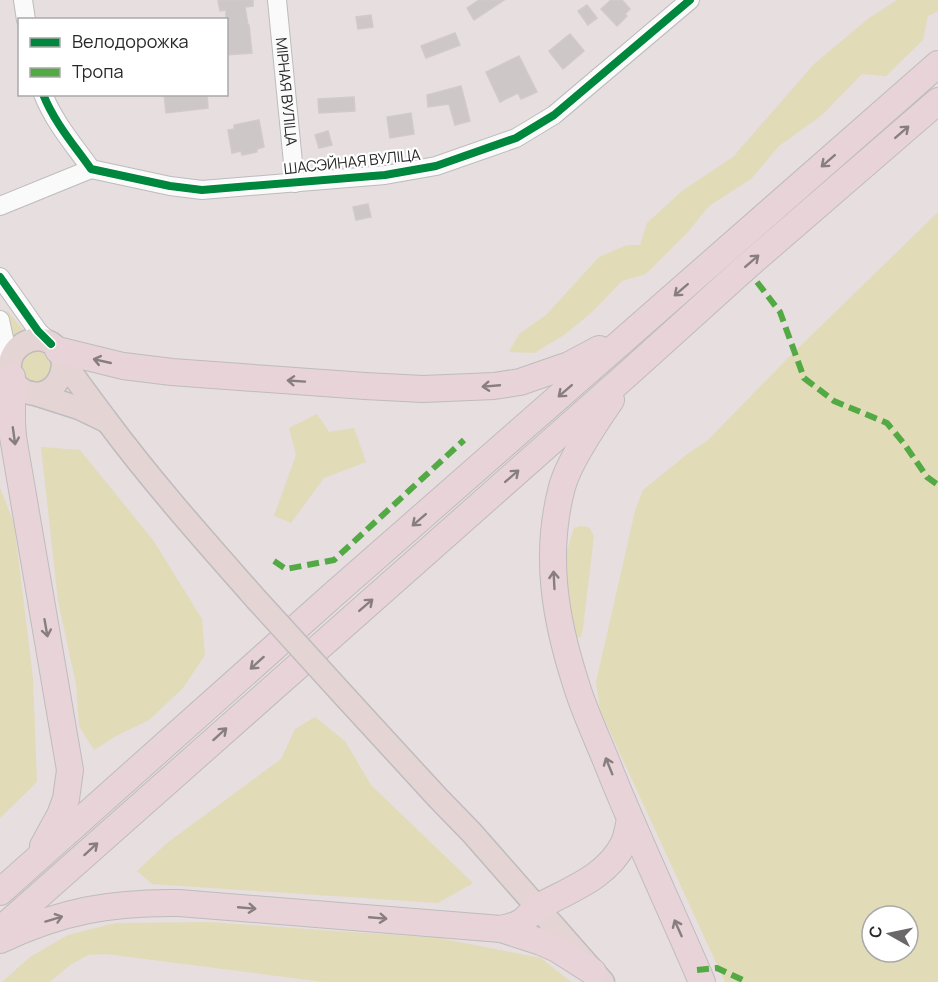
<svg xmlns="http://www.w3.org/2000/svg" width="938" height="982" font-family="Manrope,sans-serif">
<rect width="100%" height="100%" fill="#e6dedf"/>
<g fill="#e2dbb8" fill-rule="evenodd">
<polygon points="897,0 938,0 938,11 928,16 923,40 886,76 862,74 822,115 779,146 751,179 709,206 688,232 646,274 622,281 591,313 564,335 534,353 509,352 519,334 546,315 599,257 627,245 640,245 647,223 682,191 733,157 813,65 869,18"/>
<path d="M938 212V982H725L600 710 596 682 635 511 643 490 690 452 707 441 787 359ZM872 916H908V952H872Z"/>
<polygon points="7,310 24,331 13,337"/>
<polygon points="32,348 48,351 55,370 41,385 26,382 19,360"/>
<polygon points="317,414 329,432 354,428 366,462 324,478 291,523 274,516 296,455 289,428"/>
<polygon points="41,447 80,450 153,540 202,619 205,655 183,688 149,720 116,736 94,750 79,726 76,684 58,601"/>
<polygon points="0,488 14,523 33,678 37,782 0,818"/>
<polygon points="580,526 589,527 594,536 583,628 581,637 576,638 573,634 566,581 566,554 574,528"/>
<polygon points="315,717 345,741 371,785 473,883 438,903 152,884 137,871 167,843 281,759 295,729"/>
<polygon points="208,922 439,938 541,958 571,982 323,982 106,954 88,955 70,965 50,982 2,982 30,957 68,935 115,923"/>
</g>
<g fill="#cdc7c8" stroke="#d1cacb" stroke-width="1.5">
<polygon points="218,0 253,0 253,6 245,7 248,25 249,25 252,53 226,55 226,10 220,11"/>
<polygon points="479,0 504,0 474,20 467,8"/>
<polygon points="611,0 622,0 630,9 625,14 627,16 617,26 601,9"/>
<polygon points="587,5 597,18 588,25 578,11"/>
<polygon points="371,15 373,27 358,29 356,17"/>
<polygon points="455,33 460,45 426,58 421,46"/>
<polygon points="570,34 584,51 563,69 549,51"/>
<polygon points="519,56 537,92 521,99 518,93 500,102 486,72"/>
<polygon points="461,86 470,121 455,125 449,104 428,107 427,95"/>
<polygon points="164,94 207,94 208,108 166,113"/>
<polygon points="354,97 355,111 319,113 318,99"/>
<polygon points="411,113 414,134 390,138 387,117"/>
<polygon points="259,120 264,147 257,149 257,152 242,155 241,151 232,153 228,130 234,129 234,125"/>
<polygon points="328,131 332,145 319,148 315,135"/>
<polygon points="368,204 371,217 356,220 353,207"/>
</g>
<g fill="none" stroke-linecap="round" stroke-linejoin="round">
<defs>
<g id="minor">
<polyline points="23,0 26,20"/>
<path id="s1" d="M277 0 295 183"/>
<path d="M43 94C54 122 74 145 91 169L170 186 202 190 385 175 436 166 516 138 554 115 690 0"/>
<polyline points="0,206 91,169"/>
<polyline points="0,277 38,331 51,344"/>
<polyline points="0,320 10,366"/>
</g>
<g id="major">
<path d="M63 362C62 403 14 403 10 369 8 348 32 332 51 343 60 349 60 358 66 365 79 384 93 402 107 421 153 483 205 541 256 599"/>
<polyline points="32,393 79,408 104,420"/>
<polyline points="348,700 438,798 472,833 603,982"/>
</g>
<g id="highway">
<polyline points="58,350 123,366 172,372 365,386 423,389 494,386 520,382 569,365 599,349"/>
<polyline points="12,377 12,423 13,437 70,770 66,799 60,815 43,846"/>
<path d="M611 400C595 423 569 461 562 487 544 555 555 619 576 684 585 714 600 744 611 773 640 844 672 912 702 982"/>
<polyline points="0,892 334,594 938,64"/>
<path d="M501 929C508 927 516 926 523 921 529 916 533 910 540 906 571 889 607 877 624 843 627 836 628 828 630 820"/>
<polyline points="0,930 631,371 745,268 938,101"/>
<path d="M0 940C61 911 112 902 179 903L501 929 541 942 557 949 593 972"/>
</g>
</defs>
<use href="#minor" stroke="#bcbcbc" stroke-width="20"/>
<use href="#major" stroke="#bfbcbd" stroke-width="25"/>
<use href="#highway" stroke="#bfbcbd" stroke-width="28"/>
<use href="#minor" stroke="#fbfafa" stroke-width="18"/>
<use href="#major" stroke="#e4d4d3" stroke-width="22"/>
<use href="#highway" stroke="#e7d3d8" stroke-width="26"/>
<defs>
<polyline id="major-bridge" points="256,599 348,700"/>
</defs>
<use href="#major-bridge" stroke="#bfbcbd" stroke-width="25" stroke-linecap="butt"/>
<use href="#major-bridge" stroke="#e4d4d3" stroke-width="22"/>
<g stroke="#53aa44" stroke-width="6" stroke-dasharray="12 6" stroke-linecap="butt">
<polyline points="757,282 780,312 804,378 834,401 887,423 905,445 927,477 938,485"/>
<polyline points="274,561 286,569 334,560 464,440"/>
<polyline points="697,970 717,968 747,982"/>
</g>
<defs>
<g id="cycleway">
<path d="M43 94C54 122 74 145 91 169L170 186 202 190 385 175 436 166 516 138 554 115 690 0"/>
<polyline points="0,277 38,331 51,344"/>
</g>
</defs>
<use href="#cycleway" stroke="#fff" stroke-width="11"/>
<use href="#cycleway" stroke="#00873e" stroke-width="8"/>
</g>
<defs><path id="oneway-shaft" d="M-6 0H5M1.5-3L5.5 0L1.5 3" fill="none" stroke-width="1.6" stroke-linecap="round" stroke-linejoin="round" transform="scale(1.5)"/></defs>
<g stroke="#887e80">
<use href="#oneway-shaft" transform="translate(902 132) rotate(-41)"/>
<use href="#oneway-shaft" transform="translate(828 161) rotate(139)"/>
<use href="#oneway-shaft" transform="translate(752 261) rotate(-41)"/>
<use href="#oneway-shaft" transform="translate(681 290) rotate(139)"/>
<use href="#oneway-shaft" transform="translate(102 361) rotate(-167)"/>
<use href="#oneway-shaft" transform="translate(296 381) rotate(-176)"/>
<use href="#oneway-shaft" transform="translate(491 386) rotate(175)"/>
<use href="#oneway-shaft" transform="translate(565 391) rotate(139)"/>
<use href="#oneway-shaft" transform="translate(14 436) rotate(82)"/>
<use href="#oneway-shaft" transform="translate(512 476) rotate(-41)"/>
<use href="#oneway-shaft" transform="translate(419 520) rotate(139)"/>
<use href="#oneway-shaft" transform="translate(554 580) rotate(-93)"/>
<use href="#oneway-shaft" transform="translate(366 605) rotate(-41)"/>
<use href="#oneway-shaft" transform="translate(46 628) rotate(80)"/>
<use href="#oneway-shaft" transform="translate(257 663) rotate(138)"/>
<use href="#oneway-shaft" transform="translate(220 734) rotate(-42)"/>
<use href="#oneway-shaft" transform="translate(609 766) rotate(-112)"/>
<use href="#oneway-shaft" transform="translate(91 849) rotate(-42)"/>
<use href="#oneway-shaft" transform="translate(247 908) rotate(5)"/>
<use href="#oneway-shaft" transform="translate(378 918) rotate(5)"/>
<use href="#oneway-shaft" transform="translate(54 919) rotate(-17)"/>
<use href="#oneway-shaft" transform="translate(678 928) rotate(-114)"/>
</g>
<g text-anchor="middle" stroke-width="4.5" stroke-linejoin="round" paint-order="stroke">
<g font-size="15" fill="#282828" stroke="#fff">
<text dy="5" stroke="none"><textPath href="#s1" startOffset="92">МІРНАЯ ВУЛІЦА</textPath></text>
<text transform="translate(352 162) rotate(-6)" y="5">ШАСЭЙНАЯ ВУЛІЦА</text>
</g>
</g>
<rect x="18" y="18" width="210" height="78" fill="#ffffff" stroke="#a9a9a9" stroke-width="1.5"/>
<rect x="30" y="38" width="30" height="9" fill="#00873e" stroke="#a9a9a9" stroke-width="1.5"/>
<text x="72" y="48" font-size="18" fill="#282828">Велодорожка</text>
<rect x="30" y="68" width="30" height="9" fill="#53aa44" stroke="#a9a9a9" stroke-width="1.5"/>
<text x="72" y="78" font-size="18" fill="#282828">Тропа</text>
<g transform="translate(890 934) rotate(279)"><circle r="28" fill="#ffffff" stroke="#a9a9a9" stroke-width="1.5"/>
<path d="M0-4.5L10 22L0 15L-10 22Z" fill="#6a6868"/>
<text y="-9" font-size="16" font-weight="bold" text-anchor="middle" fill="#282828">С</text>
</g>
</svg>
